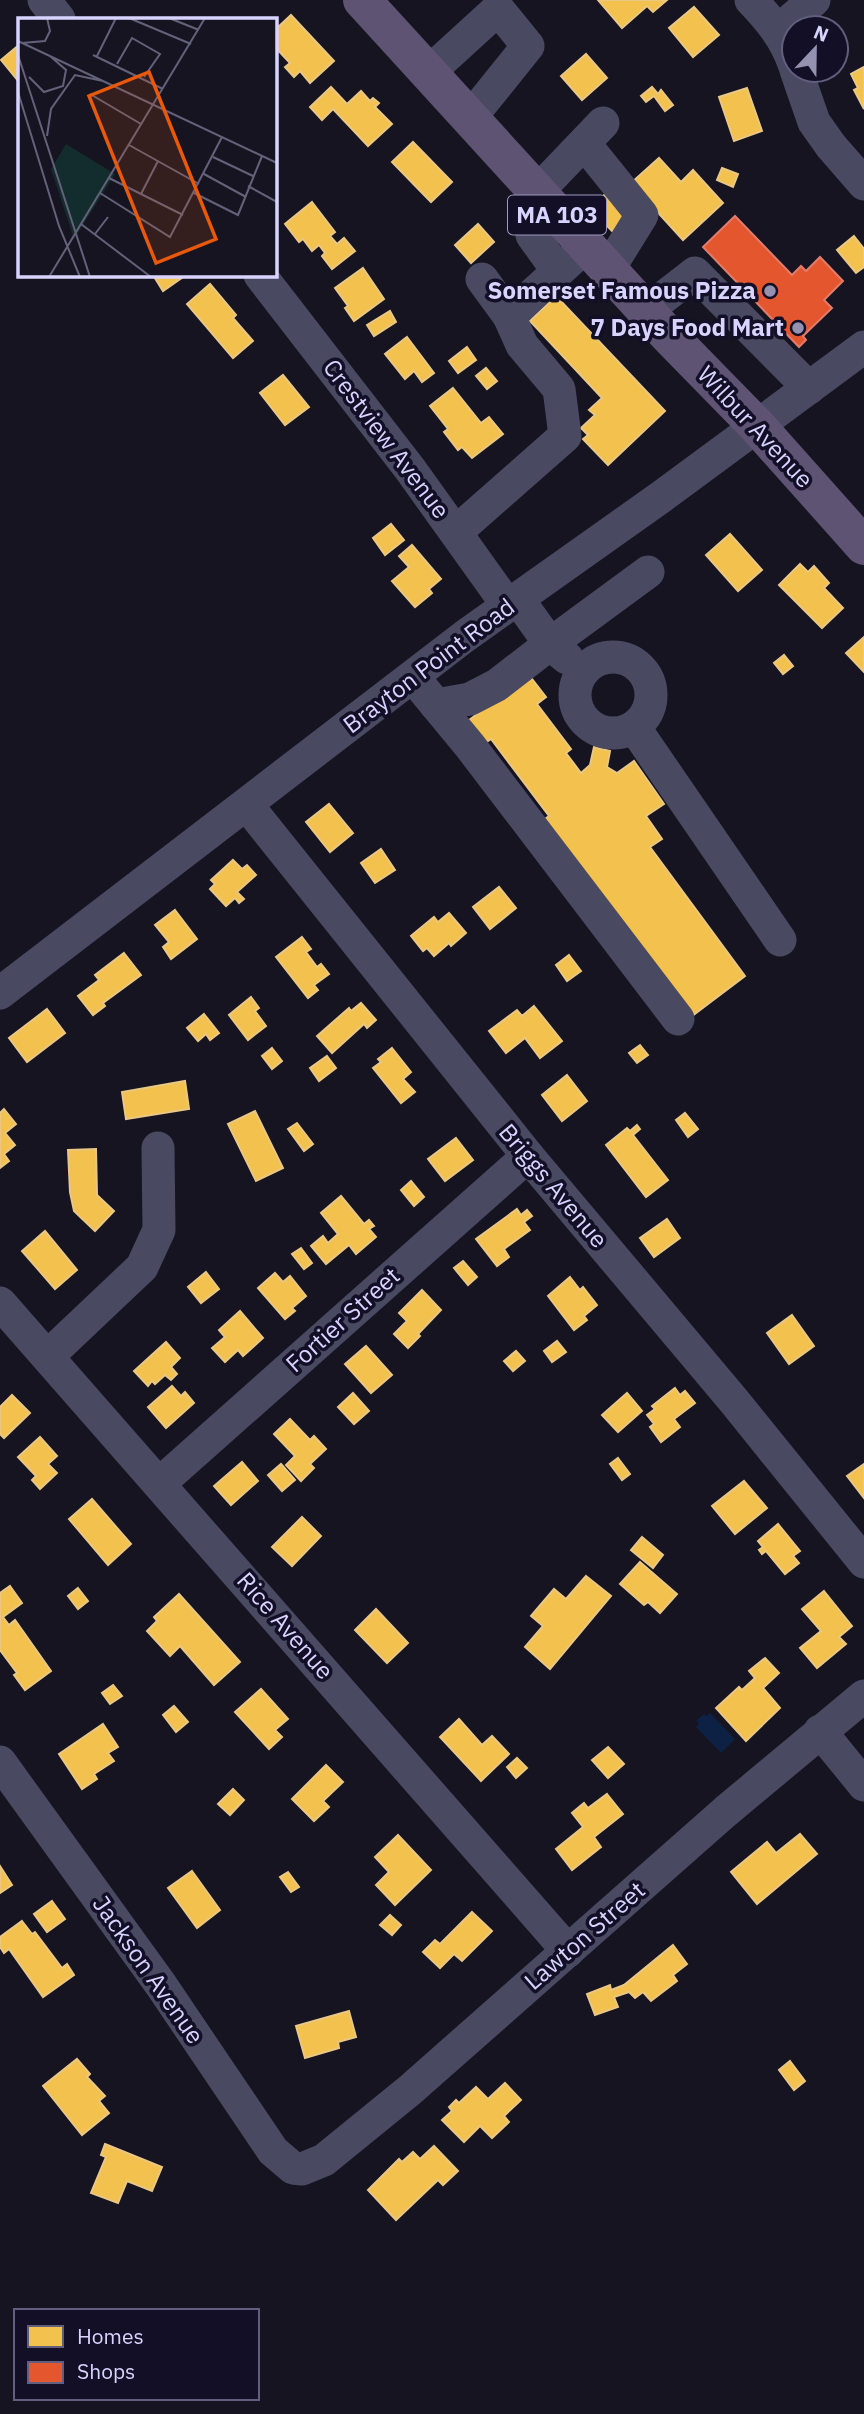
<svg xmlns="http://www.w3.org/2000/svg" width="864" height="2414" font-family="'IBM Plex Sans',sans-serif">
<rect width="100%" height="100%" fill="#161421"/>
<polygon fill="#0d2144" points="710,1713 735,1739 721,1753 696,1727 699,1723 696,1721 704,1714 707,1716"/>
<g fill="#f2c14e" stroke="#eac783" stroke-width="2">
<polygon points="598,0 667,0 653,12 647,6 622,28"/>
<polygon points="694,7 719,35 693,57 669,28"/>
<polygon points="291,15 334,61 310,83 300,71 294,77 285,67 290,63 275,47 275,30"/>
<polygon points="19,45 19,82 1,60"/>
<polygon points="586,54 607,78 582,100 561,76"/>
<polygon points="864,67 864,109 854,90 858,88 851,74"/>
<polygon points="331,87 347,104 361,91 370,101 373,98 379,103 375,107 392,124 368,146 333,109 322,120 310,107"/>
<polygon points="652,87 658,94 661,90 673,105 665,111 654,96 646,102 641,96"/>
<polygon points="747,88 762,131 734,141 719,97"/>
<polygon points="413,142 452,182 431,202 392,162"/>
<polygon points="659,158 681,182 693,170 723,203 683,240 631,183"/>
<polygon points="722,168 738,174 733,187 717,180"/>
<polygon points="609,190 632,213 613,232 591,209"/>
<polygon points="312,202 335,232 330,236 337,244 344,238 355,251 332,269 322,256 325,253 319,245 312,251 303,239 299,242 285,224"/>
<polygon points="478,224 494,242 471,263 455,245"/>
<polygon points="854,236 864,249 864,267 856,273 837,250"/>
<polygon points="363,268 384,299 354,321 345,308 348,306 335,288"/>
<polygon points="153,275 181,275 183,277 163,291"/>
<polygon points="210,284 236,315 233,318 253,341 233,358 187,304"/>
<polygon points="556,296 665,411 608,465 583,439 588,435 581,428 595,415 589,410 602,398 530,321"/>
<polygon points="390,311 396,322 374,336 367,325"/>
<polygon points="407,337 434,373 422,382 414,371 405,379 385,354"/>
<polygon points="467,347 476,360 458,373 449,361"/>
<polygon points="486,368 497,381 487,389 476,376"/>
<polygon points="283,375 309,407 285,425 260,393"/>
<polygon points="453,388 481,423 489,417 503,434 472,458 462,447 458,450 444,432 448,429 430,406"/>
<polygon points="391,524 404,540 385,555 373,538"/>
<polygon points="730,534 762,570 738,591 706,555"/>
<polygon points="412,545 441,579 429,589 432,593 415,607 392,581 409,567 399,556"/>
<polygon points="800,564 808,572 814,566 829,583 824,588 843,608 822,628 779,585"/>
<polygon points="864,637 864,672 846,653"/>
<polygon points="784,655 793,666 783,674 774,663"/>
<polygon points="529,675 546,697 537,704 571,749 566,753 581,773 590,765 594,747 610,751 607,767 617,773 634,761 664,804 646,816 662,839 650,847 745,976 692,1016 545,819 549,816 491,739 481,746 464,724"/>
<polygon points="329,804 353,833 330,852 306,822"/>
<polygon points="381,849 395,870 375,883 361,863"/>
<polygon points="233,860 242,869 247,865 256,875 237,892 244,899 239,903 235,898 226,906 210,889 215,884 211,880"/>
<polygon points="499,887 516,908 490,929 473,907"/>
<polygon points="175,910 197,939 171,959 163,947 169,942 155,925"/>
<polygon points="449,913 466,933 451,946 449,943 434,956 427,948 423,951 411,936 434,917 438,922"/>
<polygon points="302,937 311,949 306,952 317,967 321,964 329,974 314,985 318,990 308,998 276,957"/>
<polygon points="124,953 141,975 103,1003 105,1006 93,1015 78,996 99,980 95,975"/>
<polygon points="569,955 581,971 567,981 556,965"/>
<polygon points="251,997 259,1008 255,1011 266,1026 248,1040 229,1015"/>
<polygon points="361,1003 376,1020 367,1028 364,1024 332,1053 317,1036 349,1008 351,1011"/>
<polygon points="534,1006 562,1041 540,1058 525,1038 506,1053 489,1031 517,1010 522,1016"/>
<polygon points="47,1009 65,1033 27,1062 9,1038"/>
<polygon points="204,1014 219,1033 210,1040 206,1034 198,1041 187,1028"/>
<polygon points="640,1045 648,1055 637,1063 629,1053"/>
<polygon points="272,1048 282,1061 272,1069 262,1056"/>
<polygon points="392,1048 411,1072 403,1079 415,1092 401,1103 373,1068 381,1062 378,1059"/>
<polygon points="327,1056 336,1068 319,1081 310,1068"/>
<polygon points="567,1075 587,1101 562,1121 542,1095"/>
<polygon points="185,1081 189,1109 126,1119 122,1092"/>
<polygon points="4,1109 16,1124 5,1133 15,1145 4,1154 9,1161 0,1168 0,1113"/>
<polygon points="255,1111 283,1168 256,1181 228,1124"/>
<polygon points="685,1113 698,1129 688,1137 676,1120"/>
<polygon points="297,1123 313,1144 304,1151 288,1129"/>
<polygon points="637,1125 640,1129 633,1135 668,1180 646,1197 606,1145 627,1128 630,1131"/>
<polygon points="456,1138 473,1160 445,1181 428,1159"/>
<polygon points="96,1149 97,1195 114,1211 95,1231 74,1211 70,1192 68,1150"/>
<polygon points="411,1181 424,1197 414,1206 401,1190"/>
<polygon points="341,1196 364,1224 369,1220 374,1226 369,1229 376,1237 356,1254 349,1245 326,1264 311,1246 323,1236 328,1243 338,1234 321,1213"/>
<polygon points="517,1209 521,1215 527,1210 532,1216 524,1222 530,1230 504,1249 509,1257 497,1266 476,1239"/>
<polygon points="667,1219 680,1238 654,1257 640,1238"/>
<polygon points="45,1231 77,1270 55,1289 22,1251"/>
<polygon points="301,1248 312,1263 304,1269 292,1254"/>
<polygon points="463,1261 477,1277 468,1285 454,1268"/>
<polygon points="206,1272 219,1289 201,1303 188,1287"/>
<polygon points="275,1273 283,1282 290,1276 306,1296 292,1308 295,1311 285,1319 258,1288"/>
<polygon points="570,1277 580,1290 583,1287 597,1305 584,1316 587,1320 574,1330 548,1296"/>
<polygon points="422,1290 441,1310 418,1334 420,1336 408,1348 394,1334 407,1321 399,1313"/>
<polygon points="240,1311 263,1338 243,1356 238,1350 225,1362 212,1348 225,1337 219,1330"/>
<polygon points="792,1315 814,1346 789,1364 767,1333"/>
<polygon points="557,1341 566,1352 552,1362 544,1351"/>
<polygon points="166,1342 180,1358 171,1367 177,1374 171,1380 165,1375 155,1384 152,1381 148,1386 134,1371"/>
<polygon points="366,1346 392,1375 371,1393 345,1364"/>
<polygon points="516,1351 525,1361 513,1371 504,1361"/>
<polygon points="172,1386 181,1396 185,1392 194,1403 166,1428 148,1407"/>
<polygon points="675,1388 680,1395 685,1391 695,1403 674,1419 680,1427 661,1442 650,1427 654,1424 647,1415 655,1409 652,1406"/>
<polygon points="353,1393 369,1411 354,1424 338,1407"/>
<polygon points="627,1393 642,1411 618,1432 602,1415"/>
<polygon points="12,1395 30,1413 4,1438 0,1434 0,1407"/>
<polygon points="290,1419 310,1440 314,1436 326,1449 310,1464 314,1468 301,1481 286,1465 295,1456 274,1434"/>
<polygon points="40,1437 57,1456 48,1464 57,1473 40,1489 32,1480 36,1476 18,1457"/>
<polygon points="618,1458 630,1474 622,1480 610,1464"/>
<polygon points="242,1462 258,1481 231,1505 214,1486"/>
<polygon points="281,1464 295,1480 282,1491 268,1475"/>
<polygon points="864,1464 864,1498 847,1476"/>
<polygon points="744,1481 767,1508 735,1534 712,1506"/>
<polygon points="92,1499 131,1544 108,1565 69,1519"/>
<polygon points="302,1517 321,1536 292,1566 272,1547"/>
<polygon points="778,1524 800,1551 793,1556 799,1563 785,1574 766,1551 762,1554 759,1550 763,1547 758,1541"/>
<polygon points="642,1537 663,1555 653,1568 631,1550"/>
<polygon points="640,1562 677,1594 660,1613 648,1602 644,1605 620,1584"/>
<polygon points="586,1576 611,1596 550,1669 525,1647 543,1626 531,1616 554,1589 566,1599"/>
<polygon points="10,1586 22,1603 3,1617 9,1625 15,1620 51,1671 25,1690 14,1675 17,1673 0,1650 0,1593"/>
<polygon points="78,1588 88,1601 78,1609 68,1596"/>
<polygon points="824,1591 852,1626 839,1637 846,1644 817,1668 800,1648 821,1631 802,1609"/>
<polygon points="179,1594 240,1662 214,1685 180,1646 170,1656 147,1631 157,1621 154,1617"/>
<polygon points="376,1609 408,1643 387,1663 355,1630"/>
<polygon points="765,1658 779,1673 763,1688 780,1708 746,1741 716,1708 739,1687 742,1690 755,1678 749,1671"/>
<polygon points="113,1685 122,1696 110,1704 102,1693"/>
<polygon points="261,1689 288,1719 275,1730 282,1737 269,1749 235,1712"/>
<polygon points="174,1706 188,1722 176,1732 163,1715"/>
<polygon points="459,1719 482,1745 492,1736 509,1754 481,1781 440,1737"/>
<polygon points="103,1724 118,1747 108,1753 114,1761 94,1774 97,1779 82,1789 59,1754"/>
<polygon points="608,1747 624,1764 608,1778 592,1760"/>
<polygon points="517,1758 527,1768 516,1778 507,1767"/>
<polygon points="326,1765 343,1782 323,1801 329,1807 314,1821 292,1799"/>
<polygon points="233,1789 244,1800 230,1815 218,1804"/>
<polygon points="607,1794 623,1814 594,1837 601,1847 572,1870 556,1849 583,1827 572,1813 584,1803 588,1808"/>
<polygon points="800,1834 817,1854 757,1904 731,1872 767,1842 776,1853"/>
<polygon points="398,1835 431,1870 395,1905 376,1885 389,1872 375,1857"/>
<polygon points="0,1866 12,1885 0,1893"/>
<polygon points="192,1871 220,1910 197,1928 168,1888"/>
<polygon points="288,1872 299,1887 291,1892 280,1877"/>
<polygon points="52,1901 65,1919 47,1932 34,1914"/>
<polygon points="472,1912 492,1931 462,1961 454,1954 440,1968 423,1952 435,1940 440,1944"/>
<polygon points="390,1915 401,1925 392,1935 380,1925"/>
<polygon points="22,1921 32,1934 35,1932 62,1968 67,1964 74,1975 43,1997 9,1949 4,1953 0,1947 0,1937"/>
<polygon points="673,1945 687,1964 673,1975 677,1981 651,2001 643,1992 635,1998 629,1992 614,1997 618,2007 595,2015 587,1994 610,1985 611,1990 624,1985"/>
<polygon points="349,2011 356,2037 338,2042 339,2048 305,2058 296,2026"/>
<polygon points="77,2059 90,2074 87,2077 105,2096 99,2101 109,2113 82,2135 43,2086"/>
<polygon points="790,2061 805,2081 794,2090 779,2070"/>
<polygon points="505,2083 521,2100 504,2116 509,2122 492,2138 480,2126 464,2142 442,2120 452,2111 449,2107 456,2100 459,2103 476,2087 488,2099"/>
<polygon points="105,2144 162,2167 152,2191 127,2181 118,2203 91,2193 106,2157 101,2155"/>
<polygon points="434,2146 458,2171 443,2185 438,2180 396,2220 368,2190 399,2159 402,2162 413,2152 420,2159"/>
</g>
<polygon fill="#e4572e" stroke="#e17c6d" stroke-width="2" points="735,216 792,275 801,266 806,271 820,257 843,281 824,300 832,308 803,336 806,340 799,347 703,247"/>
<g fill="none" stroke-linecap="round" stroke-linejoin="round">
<g stroke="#4a4962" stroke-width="33">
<polyline points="44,0 59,19"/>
<path d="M751 0C770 20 785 38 794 64"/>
<polyline points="778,31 814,0"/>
<polyline points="796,70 814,122 831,146 864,184"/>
<polyline points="428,73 498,9 528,46 470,118"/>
<polyline points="584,143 642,215 608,270"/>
<polyline points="537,192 603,123"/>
<polyline points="532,235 558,271"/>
<polyline points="260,275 410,469 508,606"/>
<polyline points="482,279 509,316"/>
<polyline points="646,311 695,273 809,388"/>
<polyline points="456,532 565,436 559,389 522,345 509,316 586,246"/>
<polyline points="518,599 550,644 648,572"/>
<circle cx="613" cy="695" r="38"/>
<polyline points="413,677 470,746 678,1019"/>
<polyline points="436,705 470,699 497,685 550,644 567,658"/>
<polyline points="634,727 780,940"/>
<polyline points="247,805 528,1156 734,1401 864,1562"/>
<polyline points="0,993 465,636 661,497 864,347"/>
<polyline points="0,1303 568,1951"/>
<polyline points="48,1356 142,1267 159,1230 158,1148"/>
<polyline points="159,1484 528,1156"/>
<polyline points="820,1731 864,1785"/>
<polyline points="0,1762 161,1985 273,2151 293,2168 302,2169 324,2160 410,2090 726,1811 864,1696"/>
</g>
<polyline stroke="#5e5373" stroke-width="38" points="362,0 668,335 757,426 864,546"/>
</g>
<g fill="#9591b1" stroke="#130f26" stroke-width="2.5">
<circle cx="770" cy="291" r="7"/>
<circle cx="798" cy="328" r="7"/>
</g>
<g text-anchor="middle" stroke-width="7" stroke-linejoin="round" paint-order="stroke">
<rect fill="#130f26" stroke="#9e99be" stroke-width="2" x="508" y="195.5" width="98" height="39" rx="5"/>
<g font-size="23" font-weight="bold" fill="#d9d4ff">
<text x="557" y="223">MA 103</text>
</g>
<g font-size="24" font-weight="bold" fill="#d9d4ff" stroke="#130f26" text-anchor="end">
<text x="756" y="299">Somerset Famous Pizza</text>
<text x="784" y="336">7 Days Food Mart</text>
</g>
<g font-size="24" fill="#d9d4ff" stroke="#130f26">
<text transform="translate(755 427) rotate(47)" y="8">Wilbur Avenue</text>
<text transform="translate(386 439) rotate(53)" y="8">Crestview Avenue</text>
<text transform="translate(429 666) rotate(-37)" y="8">Brayton Point Road</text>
<text transform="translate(553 1186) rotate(50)" y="8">Briggs Avenue</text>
<text transform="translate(343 1320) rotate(-42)" y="8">Fortier Street</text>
<text transform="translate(285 1626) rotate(49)" y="8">Rice Avenue</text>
<text transform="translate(585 1936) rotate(-41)" y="8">Lawton Street</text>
<text transform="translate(148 1970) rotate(55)" y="8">Jackson Avenue</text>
</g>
</g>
<g transform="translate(18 18)">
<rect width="259" height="259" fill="#161421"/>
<path d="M48 126 97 156 56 221 33 151Z" fill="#132c2d"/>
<path fill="none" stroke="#64617a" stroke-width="2" d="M111 0 173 26M151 0 181 12M0 23 259 145M4 25 27 23 32 13 29 0M0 37 72 259M75 37 145 71M79 38 98 0M99 46 114 20 142 36 126 59M11 59 26 74 45 68 48 52 32 38M0 74 41 208 62 259M72 76 123 106M29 118 33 91 57 57 85 63M111 127 181 166M195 139 235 158M186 156 228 179M91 160 165 197M230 168 259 184M82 175 152 219 204 119M176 175 220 197 244 138M123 176 140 143M63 206 133 259M77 216 90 199M31 259 187 0"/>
<path fill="#e8590c" fill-opacity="0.15" stroke="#e8590c" stroke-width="3.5" d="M131 54 198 221 138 245 71 78Z"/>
<rect width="259" height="259" fill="none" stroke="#d9d4ff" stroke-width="3.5"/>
</g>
<rect x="14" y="2309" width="245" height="91" fill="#130f26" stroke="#625e7d" stroke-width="2"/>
<rect x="28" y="2326" width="35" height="21" fill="#f2c14e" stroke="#625e7d" stroke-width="2"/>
<text x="77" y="2344" font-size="21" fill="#d9d4ff">Homes</text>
<rect x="28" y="2362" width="35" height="21" fill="#e4572e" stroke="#625e7d" stroke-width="2"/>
<text x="77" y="2379" font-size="21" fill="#d9d4ff">Shops</text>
<g transform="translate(815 49) rotate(22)"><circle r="33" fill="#130f26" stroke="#625e7d" stroke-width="2"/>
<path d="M0-5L12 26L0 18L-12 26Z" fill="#9591b1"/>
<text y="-10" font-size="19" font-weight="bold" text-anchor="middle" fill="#d9d4ff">N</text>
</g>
</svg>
